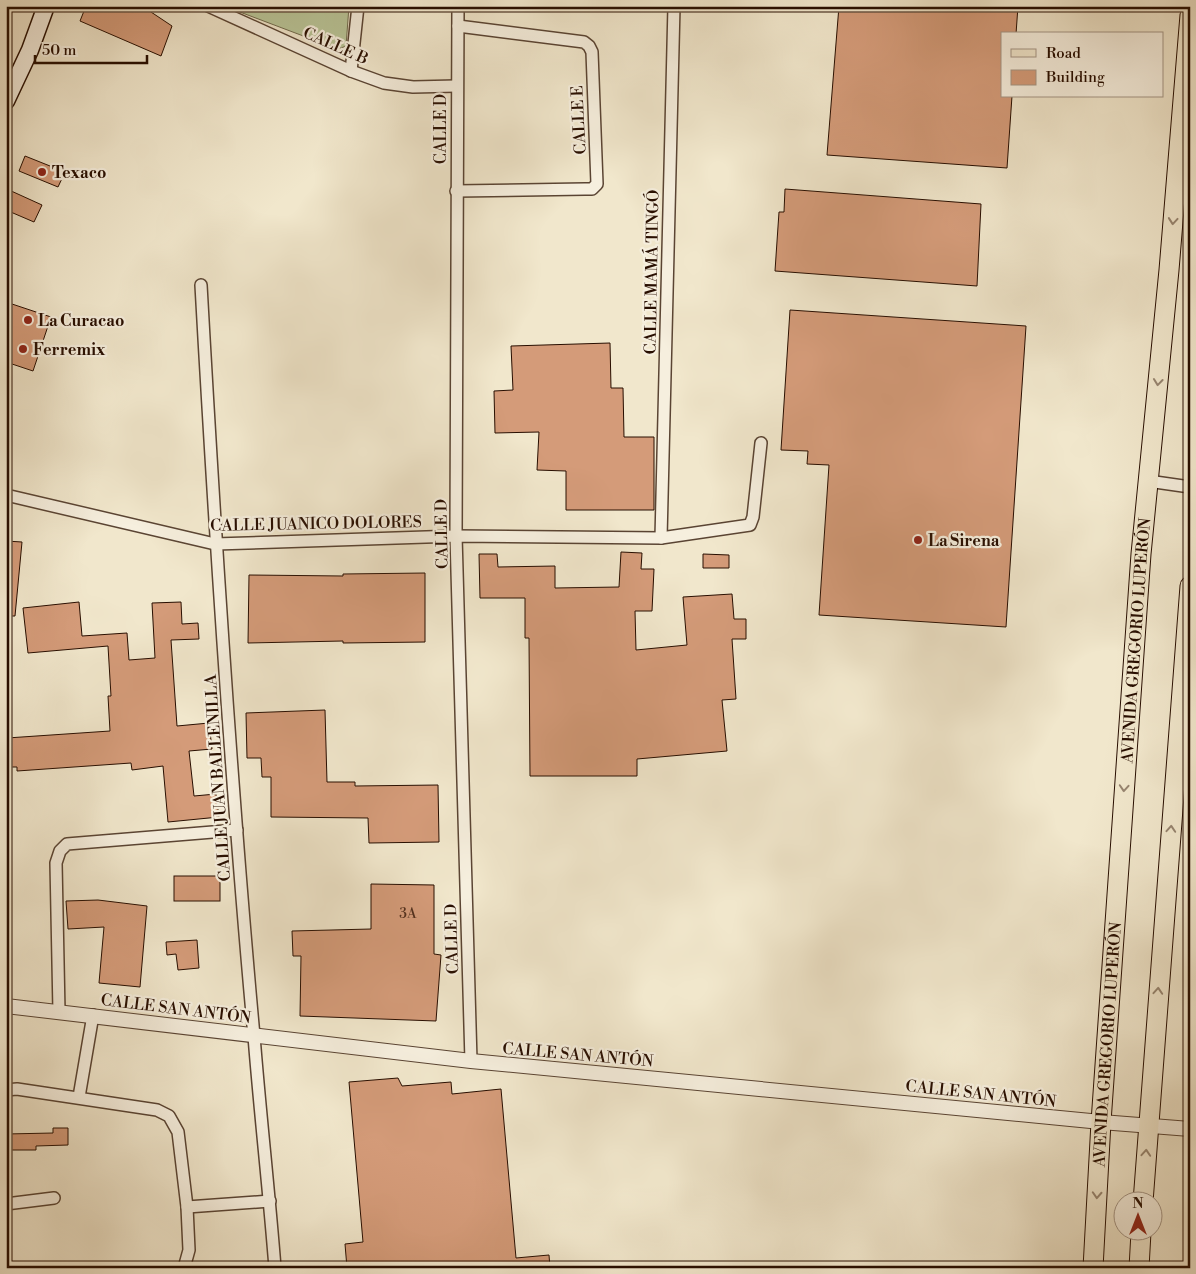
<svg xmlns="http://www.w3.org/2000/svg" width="1196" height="1274" font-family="'Libre Bodoni',serif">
<rect width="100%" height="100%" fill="#f1e7cc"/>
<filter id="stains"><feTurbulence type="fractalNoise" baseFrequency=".004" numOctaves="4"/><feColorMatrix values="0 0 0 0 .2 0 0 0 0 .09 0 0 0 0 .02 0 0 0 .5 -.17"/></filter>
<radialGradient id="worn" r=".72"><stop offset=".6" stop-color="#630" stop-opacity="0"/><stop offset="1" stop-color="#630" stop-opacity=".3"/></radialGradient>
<polygon fill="#b9c598" stroke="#706a4c" points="224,6 349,6 346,46 341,48 335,48"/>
<g fill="#d49b79" stroke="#280e00">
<polygon points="86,6 142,6 172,26 161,56 80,21"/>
<polygon points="839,6 1018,6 1016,34 1002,34 1002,96 1012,96 1007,168 827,155"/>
<polygon points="25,156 65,172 58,187 19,171"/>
<polygon points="785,189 981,204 977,286 775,271 779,212 784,212"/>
<polygon points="9,190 42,205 34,222 6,210 6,197"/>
<polygon points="6,302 51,317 33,371 6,362"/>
<polygon points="790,310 1026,326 1006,627 819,615 829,465 807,464 808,451 781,450"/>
<polygon points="610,343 611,388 623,388 624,437 654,437 654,510 566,510 566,471 537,470 539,432 495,433 494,391 513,390 511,346"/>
<polygon points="6,541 22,542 15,616 6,616"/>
<polygon points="621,552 642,553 641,569 654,569 652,611 635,611 636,650 687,645 683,597 732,594 734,619 746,619 746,639 732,639 736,699 722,700 727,751 637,759 637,776 530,776 529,638 525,638 525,598 480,598 479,554 497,554 498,567 555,566 555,588 619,587"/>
<polygon points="703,554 729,555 729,568 703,568"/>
<polygon points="425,573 425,642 343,643 343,641 248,643 249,575 343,576 343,574"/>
<polygon points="79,602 82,636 127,633 129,660 155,658 152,603 181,602 182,624 198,623 199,639 171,640 177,726 209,723 212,749 189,751 194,796 216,794 219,817 168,822 163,766 132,770 131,763 17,771 17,767 9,767 7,738 110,731 108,696 111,696 108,646 28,653 23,608"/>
<polygon points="325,710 327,782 355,782 355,786 438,785 439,842 369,843 368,818 271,817 271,777 262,777 261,758 247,758 246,713"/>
<rect x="174" y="876" width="46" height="25"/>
<polygon points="371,884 434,885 434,954 441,955 436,1021 300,1016 301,956 293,956 292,931 371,929"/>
<polygon points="98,900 147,906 140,987 99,983 104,927 68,929 66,901"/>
<polygon points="197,940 199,968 178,970 176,954 167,955 166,942"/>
<polygon points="398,1078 402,1086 451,1082 452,1094 501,1089 516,1258 549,1255 550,1268 347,1268 345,1244 363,1242 349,1082"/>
<polygon points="53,1128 68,1128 68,1145 36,1146 36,1150 6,1150 6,1134 53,1133"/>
</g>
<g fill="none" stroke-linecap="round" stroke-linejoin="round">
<defs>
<g id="minor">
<polyline points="208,6 351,71 384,83 413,87 456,86"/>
<polyline points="458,6 456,536 471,1061"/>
<polyline points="351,71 358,6"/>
<polyline points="456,191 585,189 592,189 597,184 592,52 589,46 584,42 458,26"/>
<path d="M201 285C215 536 231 786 254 1036 260 1113 269 1190 275 1268"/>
<polyline points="1148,481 1190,487"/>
<polyline points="6,495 215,544 456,536 661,538 750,525 753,517 761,443"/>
<polyline points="661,538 674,6"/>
<polyline points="59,1012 56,863 60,851 67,844 237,830"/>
<polyline points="6,1090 17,1089 157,1110 169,1116 178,1132 187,1207 189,1250 184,1268"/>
<polyline points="79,1097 93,1015"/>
<polyline points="6,1204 54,1198"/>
<polyline points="187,1207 270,1201"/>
</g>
<polyline id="tertiary" points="6,1006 471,1061 1101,1122 1190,1129"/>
<polyline id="secondary" points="6,101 30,50 46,6"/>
<g id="primary">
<polyline points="1143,1202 1190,586"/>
<path id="s1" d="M1093 1268 1101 1122 1141 554 1169 270 1190 15"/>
<polyline points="1139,1268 1141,1232"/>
</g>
</defs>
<use href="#minor" stroke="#5a4433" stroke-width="14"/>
<use href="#tertiary" stroke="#5a4433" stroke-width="16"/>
<use href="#secondary" stroke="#280e00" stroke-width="19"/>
<use href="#primary" stroke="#280e00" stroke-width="21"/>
<use href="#minor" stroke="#f6efde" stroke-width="11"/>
<use href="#tertiary" stroke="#f6efde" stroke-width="14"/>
<use href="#secondary" stroke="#f6efde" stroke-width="16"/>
<use href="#primary" stroke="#f1e7cc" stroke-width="19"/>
</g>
<defs><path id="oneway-chevron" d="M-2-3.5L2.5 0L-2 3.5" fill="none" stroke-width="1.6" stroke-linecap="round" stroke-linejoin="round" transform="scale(1.25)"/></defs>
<g stroke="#978570">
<use href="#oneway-chevron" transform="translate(1173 221) rotate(95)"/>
<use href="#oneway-chevron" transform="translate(1158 382) rotate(96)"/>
<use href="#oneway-chevron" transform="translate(1124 788) rotate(94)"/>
<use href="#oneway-chevron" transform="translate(1171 829) rotate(-86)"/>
<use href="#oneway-chevron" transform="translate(1158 991) rotate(-86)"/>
<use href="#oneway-chevron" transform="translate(1146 1153) rotate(-86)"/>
<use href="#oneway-chevron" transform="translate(1097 1195) rotate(93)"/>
</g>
<g fill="#8f2418" stroke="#f6efde" stroke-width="2">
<circle cx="42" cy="172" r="5"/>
<circle cx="28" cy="320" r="5"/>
<circle cx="23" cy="349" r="5"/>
<circle cx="918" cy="540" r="5"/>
</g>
<g text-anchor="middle" stroke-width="4.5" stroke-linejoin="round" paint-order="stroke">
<g font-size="14" fill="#53311e">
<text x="408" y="918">3A</text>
</g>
<g font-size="16" fill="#280e00" stroke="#f6efde">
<text transform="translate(336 45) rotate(24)" y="6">CALLE B</text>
<text transform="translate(578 120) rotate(-93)" y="6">CALLE E</text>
<text transform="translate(440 129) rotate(-90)" y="6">CALLE D</text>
<text transform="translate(651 272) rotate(-89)" y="6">CALLE MAMÁ TINGÓ</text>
<text transform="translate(316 523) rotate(-1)" y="6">CALLE JUANICO DOLORES</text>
<text transform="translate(441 534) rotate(-91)" y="6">CALLE D</text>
<text dy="6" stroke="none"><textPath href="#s1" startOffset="629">AVENIDA GREGORIO LUPERÓN</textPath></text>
<text transform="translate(217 778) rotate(-94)" y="6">CALLE JUAN BALLENILLA</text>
<text transform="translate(451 939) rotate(-92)" y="6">CALLE D</text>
<text transform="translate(176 1008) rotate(7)" y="6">CALLE SAN ANTÓN</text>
<text dy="6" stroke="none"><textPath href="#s1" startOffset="224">AVENIDA GREGORIO LUPERÓN</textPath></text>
<text transform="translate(578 1054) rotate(5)" y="6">CALLE SAN ANTÓN</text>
<text transform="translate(981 1093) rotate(6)" y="6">CALLE SAN ANTÓN</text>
</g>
<g font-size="16" font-weight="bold" fill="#280e00" stroke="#f6efde" text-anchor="start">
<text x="52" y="178">Texaco</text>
<text x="38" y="326">La Curacao</text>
<text x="33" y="355">Ferremix</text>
<text x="928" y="546">La Sirena</text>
</g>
</g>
<rect width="1196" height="1274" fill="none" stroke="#f1e7cc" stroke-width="25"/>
<rect x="8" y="8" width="1181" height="1259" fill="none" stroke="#280e00" stroke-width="2.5"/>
<rect x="12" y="12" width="1171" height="1249" fill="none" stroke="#280e00"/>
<rect x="1001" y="32" width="162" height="65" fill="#f6efde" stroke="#a49585"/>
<rect x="1011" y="49" width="25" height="8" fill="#f1e7cc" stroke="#a49585"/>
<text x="1046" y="58" font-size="15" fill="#280e00">Road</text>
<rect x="1011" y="70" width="25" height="15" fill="#d49b79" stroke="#a49585"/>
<text x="1046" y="82" font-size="15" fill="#280e00">Building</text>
<g transform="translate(1138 1216)"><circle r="24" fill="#f6efde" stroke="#a49585"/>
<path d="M0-4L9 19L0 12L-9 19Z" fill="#8f2418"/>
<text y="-8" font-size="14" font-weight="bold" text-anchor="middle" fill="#280e00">N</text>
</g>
<path d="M35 55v8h112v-8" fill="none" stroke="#280e00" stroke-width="2.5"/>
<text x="42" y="55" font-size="15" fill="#280e00" stroke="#f6efde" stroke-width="4" paint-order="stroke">50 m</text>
<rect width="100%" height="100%" filter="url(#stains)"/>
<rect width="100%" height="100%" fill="url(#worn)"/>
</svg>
